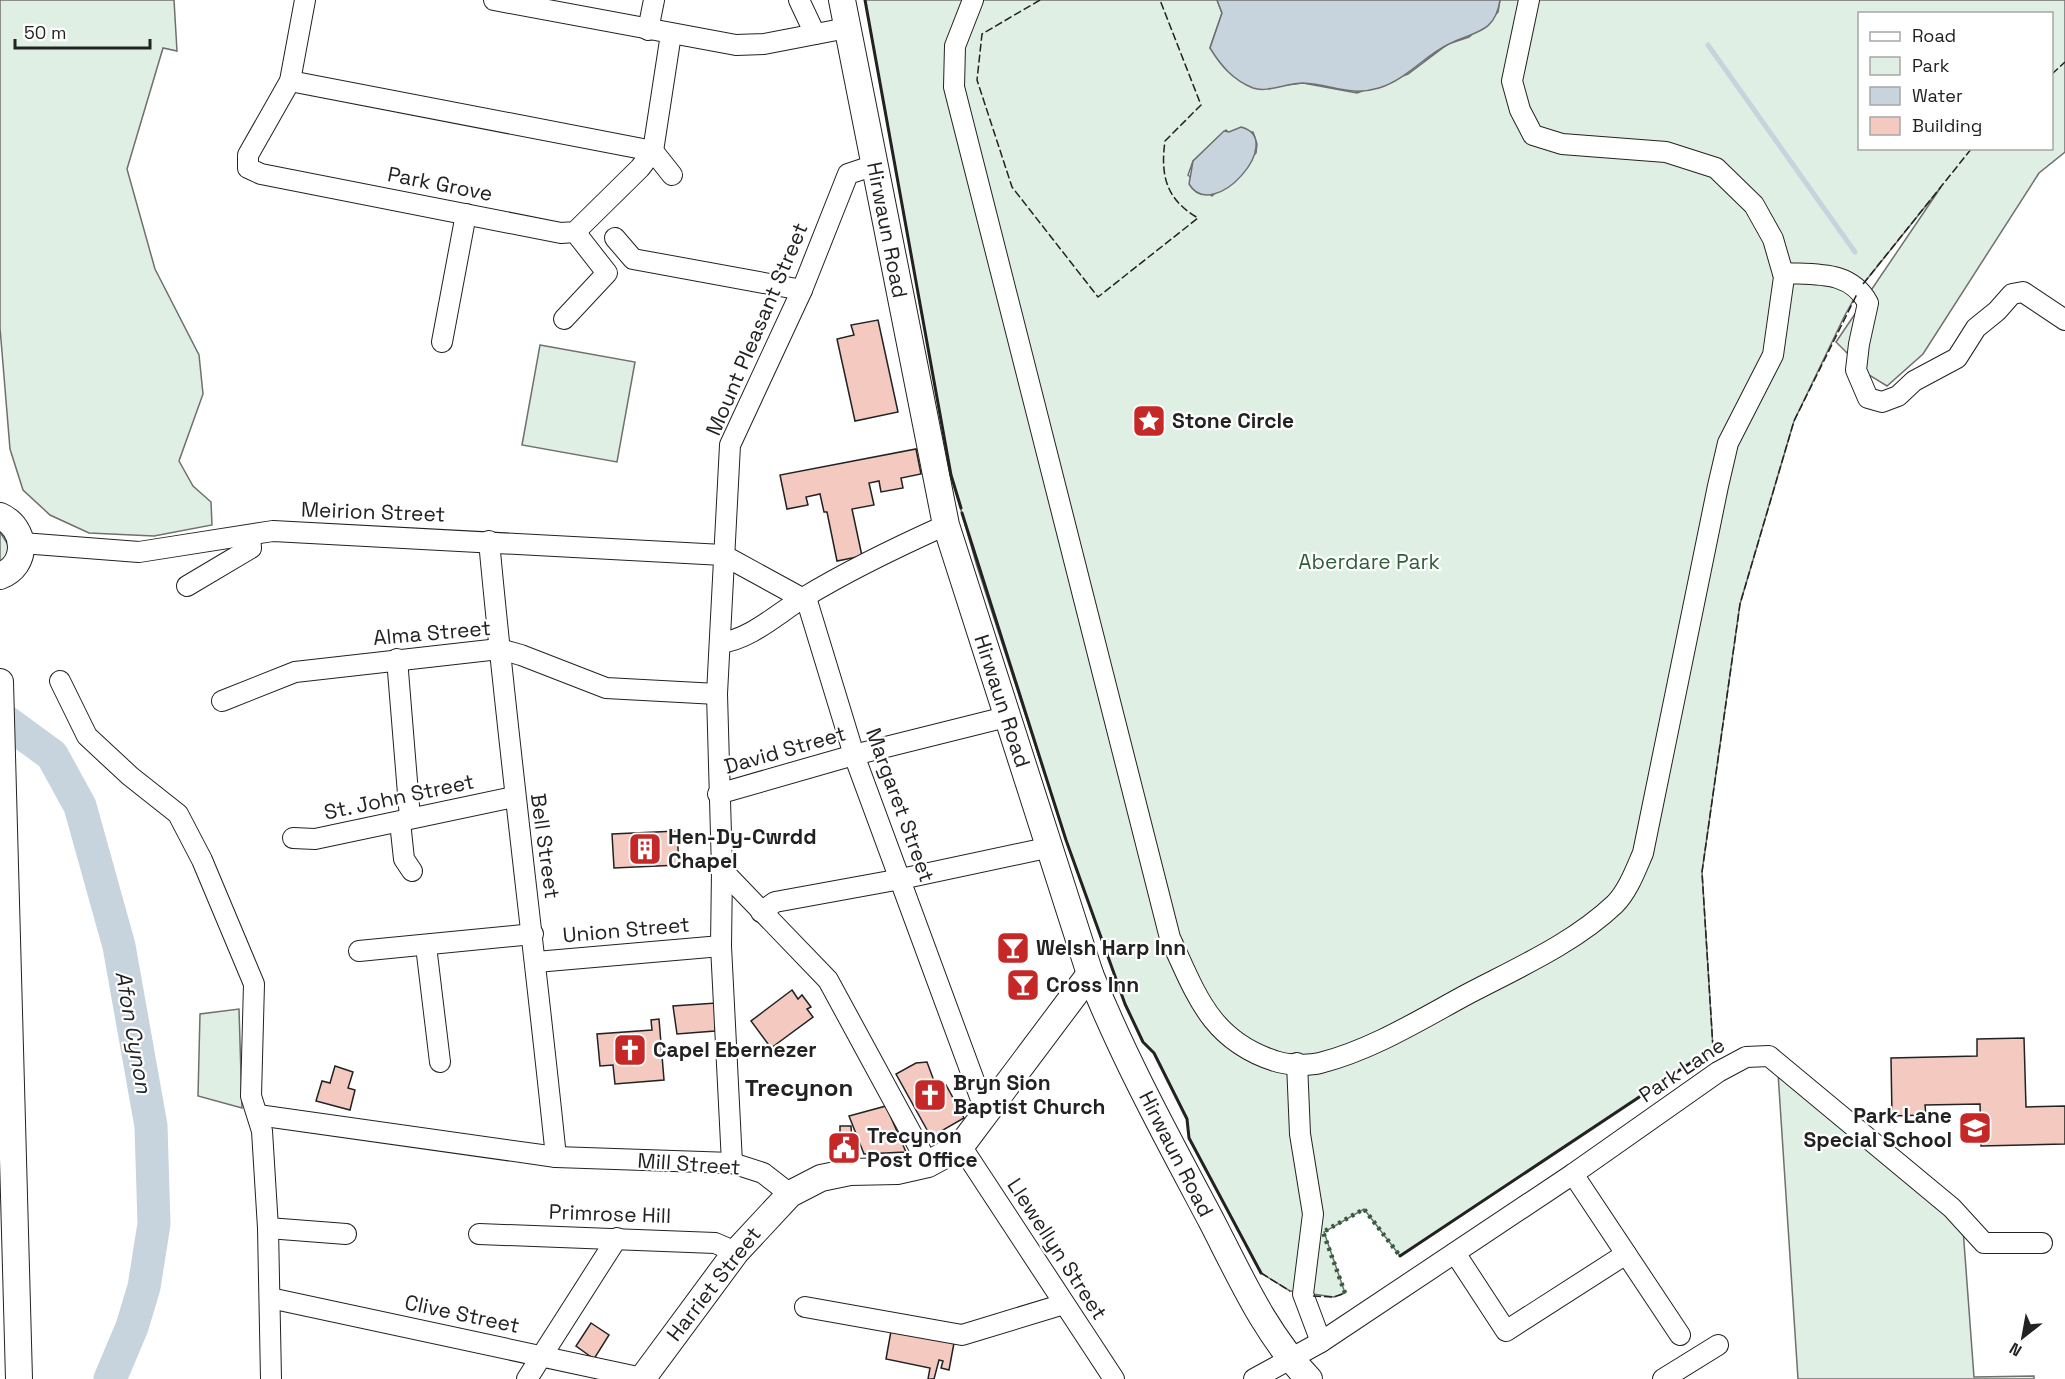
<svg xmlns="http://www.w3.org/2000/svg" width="2065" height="1379" font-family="'Space Grotesk',sans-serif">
<rect width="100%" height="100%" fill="#fff"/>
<g fill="#e0efe3" stroke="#6f6f6f" stroke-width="1.5" fill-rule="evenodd">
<polygon points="0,0 174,0 177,51 163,48 127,169 155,269 199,355 203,394 179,461 193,486 211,502 212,525 154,536 89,533 50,515 23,490 10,449 0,328"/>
<path d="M865 0H1217L1222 13 1210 48 1270 87 1303 83 1357 93 1408 74 1448 44 1469 37 1498 12 1500 0H2065V152L2039 173 1923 354 1887 386 1869 375 1836 342 1941 187 1860 288 1844 317 1794 421 1740 604 1702 872 1713 1048 1400 1256 1364 1209 1324 1232 1345 1293 1334 1297 1290 1291 1261 1273 1189 1138 1187 1119 1154 1053 1143 1042 1125 1004 1066 840 976 563 951 475ZM1860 14H2052V148H1860ZM1226 130 1229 133 1253 132 1257 144 1256 153 1212 196 1188 175 1193 161Z"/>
<polygon points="540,345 635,362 617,462 522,445"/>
<polygon points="0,532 9,546 6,557 0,563"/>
<polygon points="239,1009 242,1108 198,1096 200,1014"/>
<polygon points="1778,1073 1963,1229 1974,1377 2034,1376 2034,1379 1798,1379"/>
</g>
<g fill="#c7d3dd" stroke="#6f6f6f" stroke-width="1.5">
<path d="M1217 0H1500C1495 34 1474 31 1449 44 1424 56 1407 79 1379 88 1349 97 1331 84 1303 83 1287 83 1267 93 1253 88 1233 80 1221 66 1210 48L1222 13Z"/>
<path d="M1241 127C1288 139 1213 225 1189 184L1193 161 1224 131 1229 132Z"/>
</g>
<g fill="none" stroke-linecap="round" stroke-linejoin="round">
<polyline stroke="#c7d3dd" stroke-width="5" points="1708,45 1855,252"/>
<polyline stroke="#c7d3dd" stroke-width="33" points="0,717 52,755 80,806 119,946 151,1126 154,1224 144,1287 132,1327 110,1379"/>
</g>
<g fill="#f3c9c0" stroke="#222" stroke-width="1.5">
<polygon points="878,320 898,412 855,421 837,339 854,335 851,325"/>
<polygon points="916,449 921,474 901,478 903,488 881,492 879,481 869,483 874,505 852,509 862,556 837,561 827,512 824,512 820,494 806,497 808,505 787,509 780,475"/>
<polygon points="677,831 679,865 614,868 612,834"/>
<polygon points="792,990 798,999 802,995 811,1007 807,1009 813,1017 771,1048 751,1021"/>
<polygon points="716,1003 715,1031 677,1034 673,1006"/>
<polygon points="659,1019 664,1080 615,1084 613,1065 600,1066 597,1034 652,1030 651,1020"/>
<polygon points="2024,1038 2026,1107 2065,1106 2065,1144 1981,1146 1980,1104 1925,1105 1926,1115 1892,1116 1891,1058 1977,1056 1977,1039"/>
<polygon points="927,1062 937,1089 946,1085 964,1118 931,1137 896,1074 916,1063"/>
<polygon points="335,1066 353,1072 348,1088 355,1090 350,1110 316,1101 322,1081 330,1083"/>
<polygon points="886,1106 906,1152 864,1154 849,1116"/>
<polygon points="840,1126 851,1126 853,1156 836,1156 835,1137 840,1137"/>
<polygon points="591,1323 609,1335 594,1359 576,1346"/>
<polygon points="891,1331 954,1343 949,1370 941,1368 943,1361 939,1360 934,1379 928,1379 930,1368 886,1359"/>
</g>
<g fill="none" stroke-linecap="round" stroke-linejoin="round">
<defs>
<g id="minor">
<polyline points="305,0 290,81 248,155 248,168 261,174 561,233 575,232 640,168 653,151 671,34"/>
<polyline points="494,0 736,45 764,44 847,28"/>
<polyline points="799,0 815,34"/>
<path d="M973 0 955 46 954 87 1170 938C1196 994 1210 1040 1275 1061 1286 1065 1308 1066 1320 1063 1371 1050 1418 1021 1464 996 1515 969 1573 944 1615 904 1628 891 1636 869 1643 853L1718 486 1728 443 1773 355 1784 277 1773 239 1754 205 1716 168 1666 152 1562 144 1533 135 1520 110 1512 81 1529 0"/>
<polyline points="648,30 654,0"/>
<polyline points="290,81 653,151 672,175"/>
<polyline points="875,165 848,174 802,290 730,445 717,694 722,870 828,980 928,1164"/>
<polyline points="615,238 633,259 802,290"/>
<path d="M1783 273C1816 275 1850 270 1868 303L1859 344 1856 370 1868 398 1882 402 1898 396 1914 381 1957 358 1976 328 1997 311 2012 294 2023 292 2065 320"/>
<polyline points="564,319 607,273 575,232"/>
<polyline points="442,342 466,214"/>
<path d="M489 541C508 747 535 952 556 1157"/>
<polyline points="22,543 139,552 273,531 723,555 807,601 854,755 986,1113"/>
<polyline points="187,586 251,548 250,536"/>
<path d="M720 643C751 639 777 614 803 598 849 570 897 547 946 525"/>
<polyline points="397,659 410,818"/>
<polyline points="60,681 87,736 130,776 178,814 202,860 254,984 251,1096 262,1131 268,1228 271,1379"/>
<polyline points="222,701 295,672 499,649 521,655 606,688 717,694"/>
<polyline points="718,794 854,755 1006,717"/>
<polyline points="400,822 404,859 412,871"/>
<polyline points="293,838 315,839 514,797"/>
<polyline points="722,870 721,946 732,1163"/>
<polyline points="761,912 775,902 901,879 1051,847"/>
<polyline points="426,946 440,1062"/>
<polyline points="359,951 533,934"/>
<polyline points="536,962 721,946"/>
<polyline points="1297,1063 1300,1134 1313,1214 1303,1294 1321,1342"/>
<polyline points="258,1115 556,1157 732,1163 763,1173 790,1194"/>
<polyline points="961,1146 1114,1379"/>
<polyline points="1573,1174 1680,1335"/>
<polyline points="268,1228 346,1234"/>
<polyline points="479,1234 715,1243 736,1252"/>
<polyline points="1455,1253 1506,1331 1626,1254"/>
<polyline points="270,1298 647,1379"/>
<polyline points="805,1307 962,1335 1064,1304"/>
<polyline points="527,1379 617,1238"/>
<polyline points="1254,1379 1321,1342 1573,1174 1718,1072 1746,1057 1769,1056 1952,1208 1984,1243 2042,1243"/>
<polyline points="1663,1379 1718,1345"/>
</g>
<g id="major">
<path d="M842 0 946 525 1090 974C1124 1059 1168 1139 1211 1220 1240 1276 1265 1334 1309 1379"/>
<path d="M0 516C27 528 29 565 0 576"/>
<polyline points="0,682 19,1379"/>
<polyline points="642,1379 736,1252 790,1194 821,1178 850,1172 897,1171 928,1164 961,1146 1090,974"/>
</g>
</defs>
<use href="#minor" stroke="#222" stroke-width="22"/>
<use href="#major" stroke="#222" stroke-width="28"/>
<use href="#minor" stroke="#fff" stroke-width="20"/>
<use href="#major" stroke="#fff" stroke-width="26"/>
<polyline stroke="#2f5e38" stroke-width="4.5" stroke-dasharray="3 4.5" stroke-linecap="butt" points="1345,1293 1323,1232 1364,1209 1400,1256"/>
<g stroke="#222" stroke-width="1.5" stroke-dasharray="8 3" stroke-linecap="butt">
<path d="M1040 0 982 34 977 80 1012 187 1098 297 1198 218C1167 200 1160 177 1165 141L1201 105 1160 0"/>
<polyline points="2052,74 2065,62"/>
<polyline points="1863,284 1972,148"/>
<polyline points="1713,1048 1702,872 1740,604 1794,421 1857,294"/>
<polyline points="1261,1273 1290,1291"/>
<polyline points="1313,1296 1334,1297 1345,1293"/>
</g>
<g stroke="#222" stroke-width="3">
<polyline points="865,0 951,475 961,508"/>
<polyline points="962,513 1066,840 1125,1004 1143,1042 1154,1053 1187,1119 1189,1138 1261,1273"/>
<polyline points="1400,1256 1713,1048"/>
</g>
</g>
<defs>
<symbol id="sight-square" viewBox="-11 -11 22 22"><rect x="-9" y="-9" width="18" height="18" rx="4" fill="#c62828" stroke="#fff"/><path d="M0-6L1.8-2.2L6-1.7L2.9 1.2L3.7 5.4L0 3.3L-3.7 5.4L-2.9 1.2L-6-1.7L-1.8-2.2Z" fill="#fff"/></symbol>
<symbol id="building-square" viewBox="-11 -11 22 22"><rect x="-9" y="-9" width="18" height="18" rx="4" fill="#c62828" stroke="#fff"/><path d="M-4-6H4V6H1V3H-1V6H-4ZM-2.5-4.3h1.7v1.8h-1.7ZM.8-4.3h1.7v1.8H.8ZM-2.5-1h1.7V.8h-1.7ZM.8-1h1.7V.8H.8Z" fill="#fff"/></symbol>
<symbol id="bar-square" viewBox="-11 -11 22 22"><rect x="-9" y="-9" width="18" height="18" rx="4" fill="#c62828" stroke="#fff"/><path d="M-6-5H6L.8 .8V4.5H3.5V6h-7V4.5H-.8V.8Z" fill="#fff"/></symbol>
<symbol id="church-square" viewBox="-11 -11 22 22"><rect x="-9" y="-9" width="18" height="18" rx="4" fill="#c62828" stroke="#fff"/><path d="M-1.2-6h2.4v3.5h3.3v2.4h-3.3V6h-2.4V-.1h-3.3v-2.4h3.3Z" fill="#fff"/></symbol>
<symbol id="school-square" viewBox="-11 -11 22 22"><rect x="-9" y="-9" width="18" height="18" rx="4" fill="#c62828" stroke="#fff"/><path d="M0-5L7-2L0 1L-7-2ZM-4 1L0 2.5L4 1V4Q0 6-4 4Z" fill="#fff"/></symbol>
<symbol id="civic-square" viewBox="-11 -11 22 22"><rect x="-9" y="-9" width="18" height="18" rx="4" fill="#c62828" stroke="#fff"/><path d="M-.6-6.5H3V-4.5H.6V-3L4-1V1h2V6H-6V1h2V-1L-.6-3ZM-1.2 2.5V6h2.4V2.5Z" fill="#fff"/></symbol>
</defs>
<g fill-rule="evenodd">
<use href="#sight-square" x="1130" y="402" width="38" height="38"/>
<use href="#building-square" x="626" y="830" width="38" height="38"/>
<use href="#bar-square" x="994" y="929" width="38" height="38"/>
<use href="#bar-square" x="1004" y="966" width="38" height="38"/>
<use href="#church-square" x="611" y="1031" width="38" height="38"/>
<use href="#church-square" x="911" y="1076" width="38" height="38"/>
<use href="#school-square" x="1956" y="1109" width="38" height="38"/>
<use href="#civic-square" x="825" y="1129" width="38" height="38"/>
</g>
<g text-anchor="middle" stroke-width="4.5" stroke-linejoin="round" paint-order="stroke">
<g font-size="21" fill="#222" stroke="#fff">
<text transform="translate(440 184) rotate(11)" y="7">Park Grove</text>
<text transform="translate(887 230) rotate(79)" y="7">Hirwaun Road</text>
<text transform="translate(757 329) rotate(-67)" y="7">Mount Pleasant Street</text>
<text transform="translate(373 512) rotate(2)" y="7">Meirion Street</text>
<text transform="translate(432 633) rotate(-5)" y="7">Alma Street</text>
<text transform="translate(1002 701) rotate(72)" y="7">Hirwaun Road</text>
<text transform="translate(785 750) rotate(-16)" y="7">David Street</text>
<text transform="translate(399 797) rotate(-12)" y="7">St. John Street</text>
<text transform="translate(900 805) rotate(70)" y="7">Margaret Street</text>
<text transform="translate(545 846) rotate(82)" y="7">Bell Street</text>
<text transform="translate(626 930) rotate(-5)" y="7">Union Street</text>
<text transform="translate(1682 1070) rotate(-34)" y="7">Park Lane</text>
<text transform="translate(1176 1154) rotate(63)" y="7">Hirwaun Road</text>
<text transform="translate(689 1164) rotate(4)" y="7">Mill Street</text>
<text transform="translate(610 1214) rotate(2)" y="7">Primrose Hill</text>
<text transform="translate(1057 1249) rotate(57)" y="7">Llewellyn Street</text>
<text transform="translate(714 1284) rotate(-52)" y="7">Harriet Street</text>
<text transform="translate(462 1314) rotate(12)" y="7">Clive Street</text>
</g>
<g font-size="21" font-weight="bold" fill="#222" stroke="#fff" text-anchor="start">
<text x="1172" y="428">Stone Circle</text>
<text x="668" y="844">Hen-Dy-Cwrdd<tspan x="668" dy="24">Chapel</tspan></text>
<text x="1036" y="955">Welsh Harp Inn</text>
<text x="1046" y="992">Cross Inn</text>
<text x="653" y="1057">Capel Ebernezer</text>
<text x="953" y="1090">Bryn Sion<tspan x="953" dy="24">Baptist Church</tspan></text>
<text x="1952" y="1123" text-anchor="end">Park Lane<tspan x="1952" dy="24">Special School</tspan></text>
<text x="867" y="1143">Trecynon<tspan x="867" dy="24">Post Office</tspan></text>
</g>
<g font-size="21" fill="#2f5e38" stroke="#fff">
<text x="1369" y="569">Aberdare Park</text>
</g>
<g font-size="22" font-style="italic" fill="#222" stroke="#fff">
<text transform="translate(134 1032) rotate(80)" y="8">Afon Cynon</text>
</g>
<g font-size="24" font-weight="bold" fill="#222" stroke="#fff">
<text x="799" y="1096">Trecynon</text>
</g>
</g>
<rect x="1858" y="12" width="195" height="138" fill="#ffffff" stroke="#a7a7a7" stroke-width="1.5"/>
<rect x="1870" y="32" width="30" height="9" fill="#ffffff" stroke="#a7a7a7" stroke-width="1.5"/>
<text x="1912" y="42" font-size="18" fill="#222222">Road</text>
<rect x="1870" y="57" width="30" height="18" fill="#e0efe3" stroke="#a7a7a7" stroke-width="1.5"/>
<text x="1912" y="72" font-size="18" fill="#222222">Park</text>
<rect x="1870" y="87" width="30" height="18" fill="#c7d3dd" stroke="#a7a7a7" stroke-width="1.5"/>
<text x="1912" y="102" font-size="18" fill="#222222">Water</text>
<rect x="1870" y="117" width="30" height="18" fill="#f3c9c0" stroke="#a7a7a7" stroke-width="1.5"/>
<text x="1912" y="132" font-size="18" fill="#222222">Building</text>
<g transform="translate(2023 1337) rotate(211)" stroke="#ffffff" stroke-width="4.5" paint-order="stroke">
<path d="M0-4.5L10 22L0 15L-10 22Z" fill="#222222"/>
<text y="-9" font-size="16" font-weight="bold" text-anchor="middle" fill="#222222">N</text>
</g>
<path d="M15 39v9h135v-9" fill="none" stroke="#222222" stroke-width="3"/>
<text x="24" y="39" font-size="18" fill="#222222" stroke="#ffffff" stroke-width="4.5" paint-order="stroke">50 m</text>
</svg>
